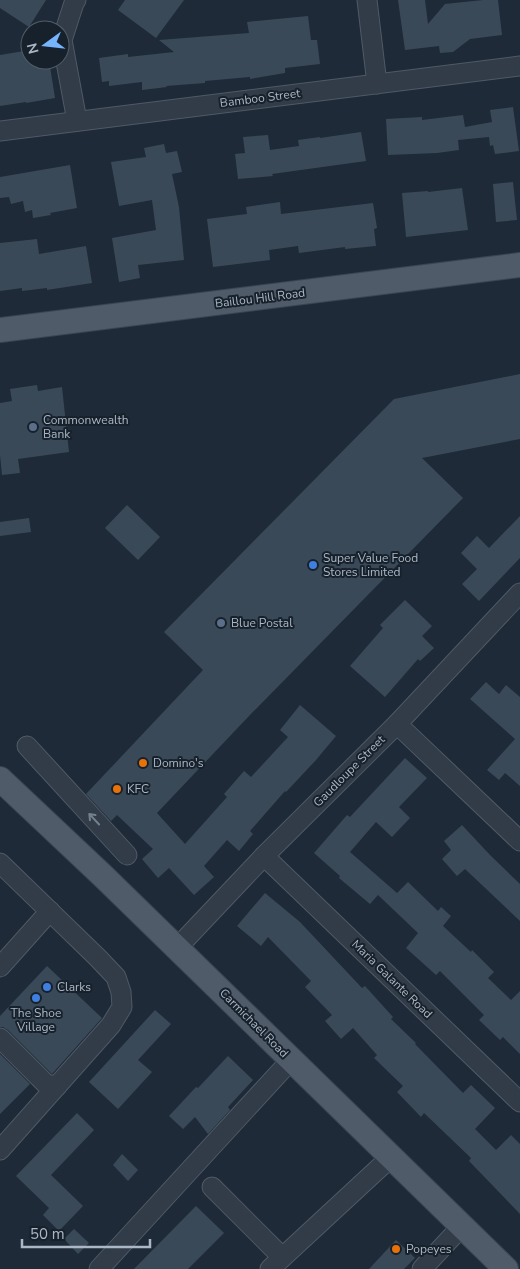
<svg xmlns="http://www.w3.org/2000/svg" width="520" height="1269" font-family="'Nunito Sans',sans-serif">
<rect width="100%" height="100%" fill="#1e2a37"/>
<g fill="#3a4958">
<polygon points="0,0 46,0 29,27 0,8"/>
<polygon points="125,0 184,0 156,38 118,10"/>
<polygon points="398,0 425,0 428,24 445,4 483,0 498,0 502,35 470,39 453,52 440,53 439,46 405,50"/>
<polygon points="308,16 311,40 317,40 320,64 285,68 285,73 250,79 250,77 205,81 205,83 166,86 167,87 142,90 142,82 109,86 109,81 102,82 99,58 128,54 128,57 174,52 159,40 249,33 247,22"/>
<polygon points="30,50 30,60 49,60 55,98 26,103 26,102 0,106 0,55"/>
<polygon points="513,107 519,151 495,154 493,145 490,146 489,137 458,140 459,150 437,153 388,155 386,119 422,117 422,120 463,115 465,127 492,122 490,110"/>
<polygon points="361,132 366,161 272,174 273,176 238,179 235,154 245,153 243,137 268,135 270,150 299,146 298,140 320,137 320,138"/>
<polygon points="164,144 166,153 177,151 182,172 172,174 179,207 184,260 138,265 140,278 119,282 112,238 156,230 152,200 119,206 111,162 146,157 144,148"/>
<polygon points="70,165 77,208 50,213 51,215 33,218 32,210 25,212 23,201 11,204 9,197 0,198 0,177"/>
<polygon points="513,182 517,220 496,222 493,184"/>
<polygon points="462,188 468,230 406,237 402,193 428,191 428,192"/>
<polygon points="280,202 281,214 373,203 377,228 374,229 376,246 345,249 345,247 299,253 298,246 269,250 270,260 213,267 207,219 247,214 246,207"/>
<polygon points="37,239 39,254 86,246 92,283 47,290 47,288 22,291 22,288 0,291 0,243"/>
<polygon points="520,374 520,439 422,458 463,498 249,716 157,813 185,844 227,797 224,794 244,771 251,777 288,737 280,730 300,705 336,736 316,760 286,792 285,791 250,831 253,834 239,851 227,840 204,866 214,877 194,895 169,868 158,878 142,859 153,849 117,815 111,821 86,794 203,670 164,632 394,399"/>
<polygon points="37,385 38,391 62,387 69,452 18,459 20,473 2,475 0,455 0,403 12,401 10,389"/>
<polygon points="127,505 160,537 138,560 105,528"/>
<polygon points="520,516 520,558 479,601 462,584 477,569 461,553 477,536 489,548"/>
<polygon points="29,518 31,532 0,536 0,522"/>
<polygon points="405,600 432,626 422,636 434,648 420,661 418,659 385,697 350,666 383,628 380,625"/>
<polygon points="486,682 499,694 506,685 520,697 520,786 505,773 499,780 487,770 515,739 470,699"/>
<polygon points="405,758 427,778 399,807 410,818 392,837 376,822 350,852 397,893 408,882 438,911 441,907 451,916 443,926 471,952 472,950 494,972 488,978 511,1000 520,991 520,1054 503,1037 500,1040 479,1020 484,1015 440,971 436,975 406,948 418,933 378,895 370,904 339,878 340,876 314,853 347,815 350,817"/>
<polygon points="462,825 490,855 520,884 520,921 465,869 457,876 442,859 451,850 444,841"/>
<polygon points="265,893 300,922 362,988 365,986 393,1017 391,1019 416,1043 415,1044 463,1093 471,1085 495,1108 475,1129 496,1150 511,1135 520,1144 520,1214 469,1161 471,1158 424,1113 421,1117 397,1092 403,1086 374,1058 377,1055 353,1028 341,1039 325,1021 332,1015 305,987 311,981 268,937 261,946 237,926"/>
<polygon points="47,966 102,1018 52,1074 8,1030 3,1027 0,1027 0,1016"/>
<polygon points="155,1010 171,1024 138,1060 152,1072 118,1109 89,1082"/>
<polygon points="0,1054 30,1084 0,1114"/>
<polygon points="228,1056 253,1080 228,1107 230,1110 208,1134 195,1117 183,1129 169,1116 196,1087 198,1088"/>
<polygon points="77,1113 94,1130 51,1175 83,1206 59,1231 43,1215 49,1208 16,1176"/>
<polygon points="122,1154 138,1170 128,1181 113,1165"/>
<polygon points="196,1206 224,1233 188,1269 134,1269"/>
<polygon points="74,1229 89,1243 78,1254 64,1239"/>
<polygon points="396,1240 415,1258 404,1269 369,1269"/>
</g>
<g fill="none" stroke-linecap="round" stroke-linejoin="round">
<defs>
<g id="minor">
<polyline points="76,0 74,3 62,40 77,121"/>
<polyline points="367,0 377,84"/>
<polyline points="0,131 520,66"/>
<polyline points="397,724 520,841"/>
<polyline points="27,746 127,855"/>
<polyline points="264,856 520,1102"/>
<polyline points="0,863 98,958 116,977 121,992 122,1007 111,1025 0,1150"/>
<polyline points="177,948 264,856 397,724 520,593"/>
<polyline points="0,967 50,911"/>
<polyline points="0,1038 46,1084 57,1086"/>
<polyline points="212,1187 282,1257"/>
<polyline points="99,1269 291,1060"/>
<polyline points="270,1269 391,1157"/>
<polyline points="422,1269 462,1226"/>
</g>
<g id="major">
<polyline points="0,330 520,265"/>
<polyline points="0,779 103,876 506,1269"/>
</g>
</defs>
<use href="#minor" stroke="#4f5a66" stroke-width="21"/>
<use href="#major" stroke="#3b4551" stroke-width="26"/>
<use href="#minor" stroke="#313c48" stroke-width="19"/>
<use href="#major" stroke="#4f5b68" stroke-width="24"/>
</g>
<defs><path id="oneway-shaft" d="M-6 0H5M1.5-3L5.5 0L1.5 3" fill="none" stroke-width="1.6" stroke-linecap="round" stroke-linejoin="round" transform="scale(1.25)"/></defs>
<use stroke="#74808d" href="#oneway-shaft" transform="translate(94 819) rotate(-133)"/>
<g fill="#5c6f8a" stroke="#17212c" stroke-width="2">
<circle cx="33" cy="427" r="5"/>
<circle cx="221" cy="623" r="5"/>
</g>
<g fill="#3f7fe0" stroke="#17212c" stroke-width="2">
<circle cx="313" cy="565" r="5"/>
<circle cx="47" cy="987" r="5"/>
<circle cx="36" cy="998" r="5"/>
</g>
<g fill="#e8710a" stroke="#17212c" stroke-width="2">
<circle cx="143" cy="763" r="5"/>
<circle cx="117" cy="789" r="5"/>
<circle cx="396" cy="1249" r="5"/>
</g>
<g text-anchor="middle" stroke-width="4" stroke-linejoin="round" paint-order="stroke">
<g font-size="12" fill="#abb7c5" stroke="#17212c">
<text transform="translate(260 98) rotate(-7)" y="4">Bamboo Street</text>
<text transform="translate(260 298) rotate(-7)" y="4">Baillou Hill Road</text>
<text transform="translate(349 771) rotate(-45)" y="4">Gaudloupe Street</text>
<text transform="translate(392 979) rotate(44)" y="4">Maria Galante Road</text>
<text transform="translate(254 1023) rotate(45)" y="4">Carmichael Road</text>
</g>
<g font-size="12" fill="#abb7c5" stroke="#17212c" text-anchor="start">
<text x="43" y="424">Commonwealth<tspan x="43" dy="14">Bank</tspan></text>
<text x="323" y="562">Super Value Food<tspan x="323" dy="14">Stores Limited</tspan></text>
<text x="231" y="627">Blue Postal</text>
<text x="153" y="767">Domino's</text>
<text x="127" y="793">KFC</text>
<text x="57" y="991">Clarks</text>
<text x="36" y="1017" text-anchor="middle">The Shoe<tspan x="36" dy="14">Village</tspan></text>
<text x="406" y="1253">Popeyes</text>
</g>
</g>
<g transform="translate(45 45) rotate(255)"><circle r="24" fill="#17212c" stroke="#525d69"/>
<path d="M0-4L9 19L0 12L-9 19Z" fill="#77b4fe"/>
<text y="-8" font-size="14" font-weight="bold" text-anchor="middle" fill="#abb7c5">N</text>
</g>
<path d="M22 1239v8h128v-8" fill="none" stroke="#abb7c5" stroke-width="2.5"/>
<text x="30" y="1239" font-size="15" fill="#abb7c5" stroke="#17212c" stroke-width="4" paint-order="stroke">50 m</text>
</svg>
